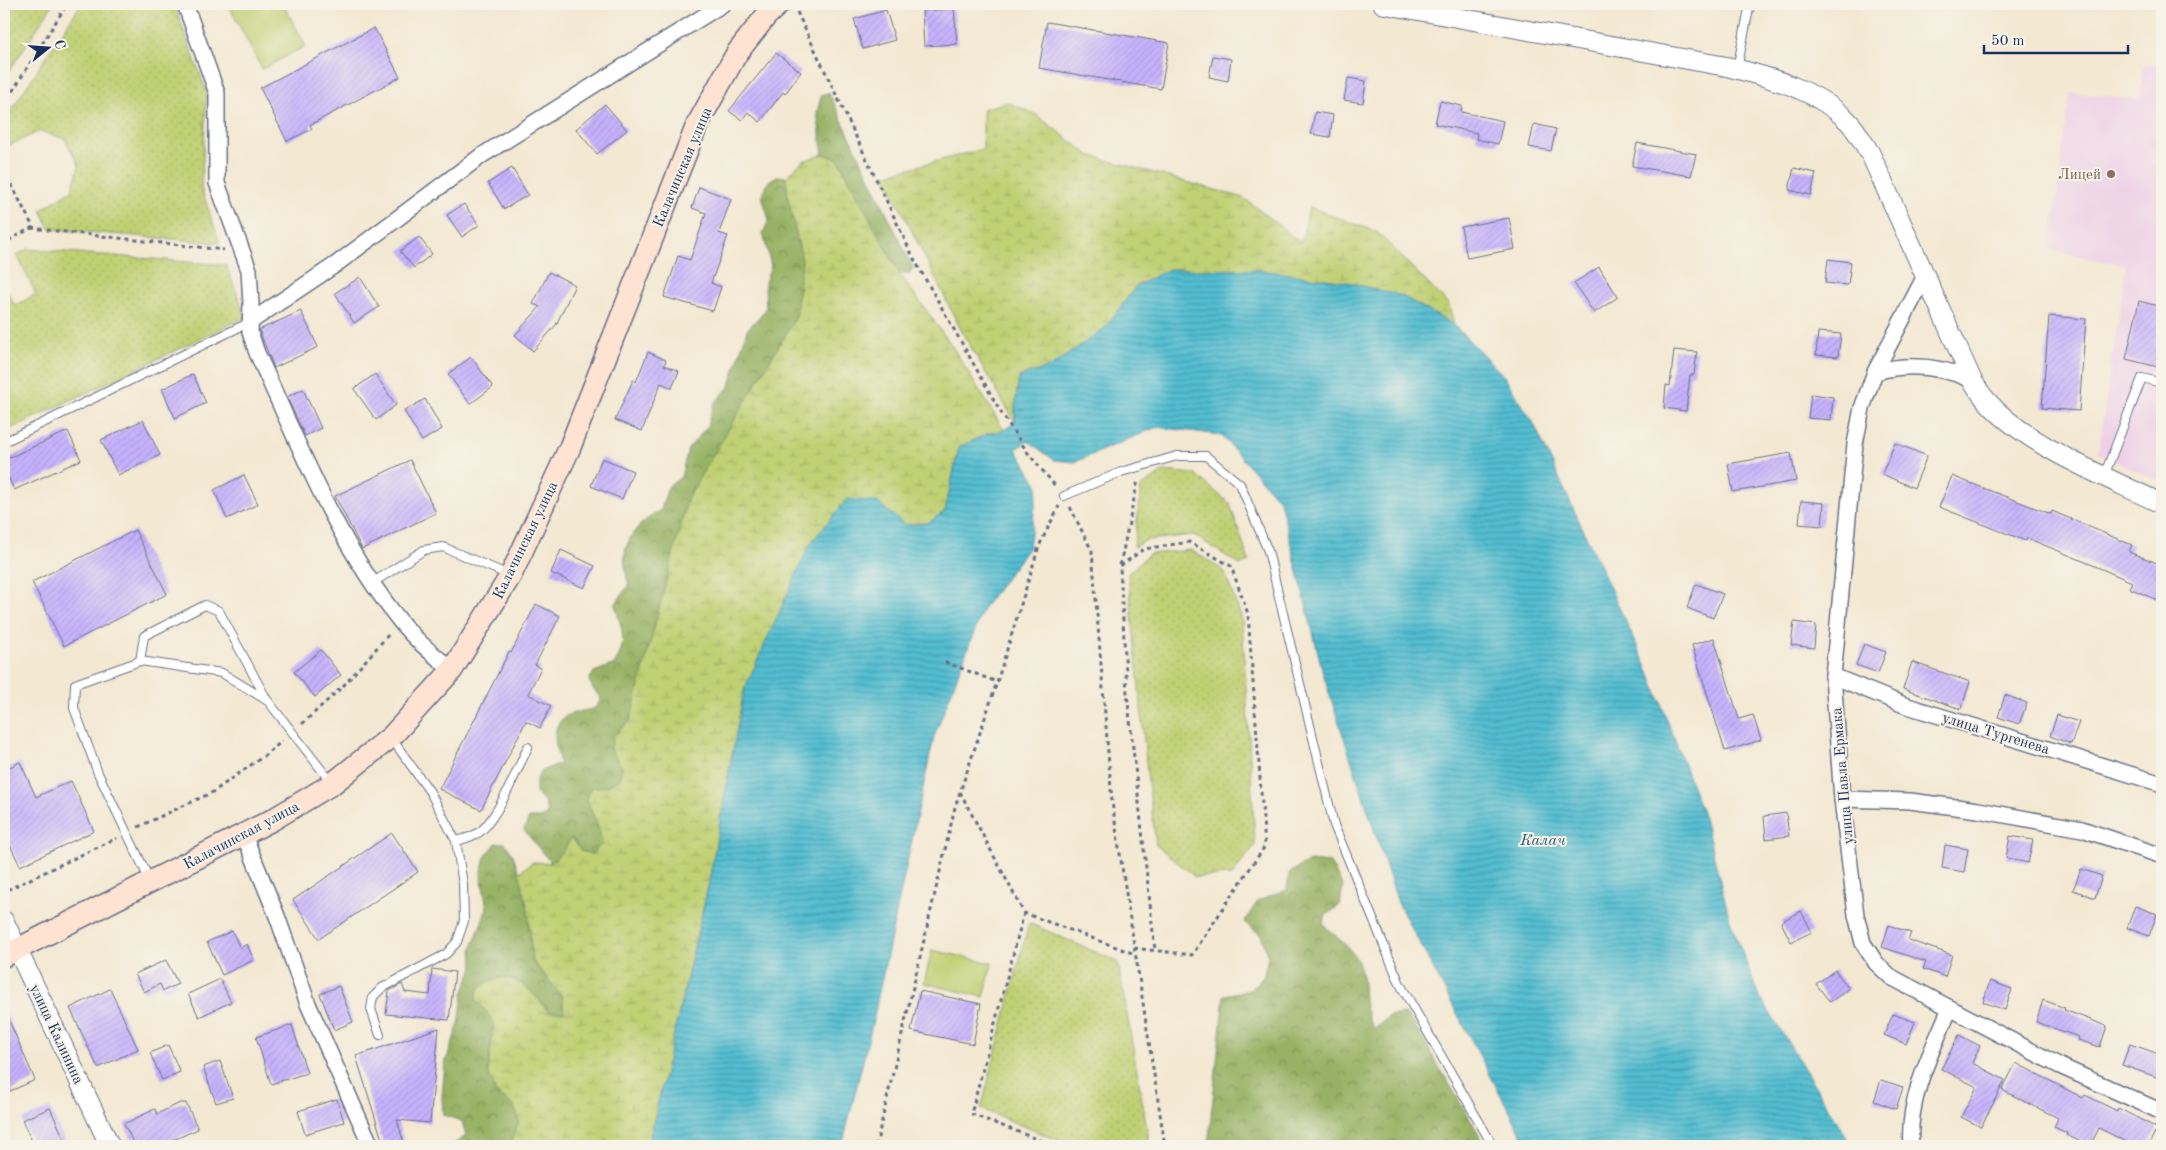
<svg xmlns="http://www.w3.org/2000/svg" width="2166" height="1150" font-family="'Old Standard TT',serif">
<defs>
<pattern id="grass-dots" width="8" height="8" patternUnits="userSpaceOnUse" patternTransform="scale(1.25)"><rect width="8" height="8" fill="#c0d073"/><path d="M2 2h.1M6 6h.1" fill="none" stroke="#a4b366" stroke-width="1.8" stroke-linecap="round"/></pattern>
<pattern id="forest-crowns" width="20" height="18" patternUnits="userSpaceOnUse" patternTransform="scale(1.25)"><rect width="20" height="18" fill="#98b265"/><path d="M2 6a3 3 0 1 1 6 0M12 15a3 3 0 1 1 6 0" fill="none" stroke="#7b9156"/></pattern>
<pattern id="wetland-marsh" width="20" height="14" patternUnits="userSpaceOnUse" patternTransform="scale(1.25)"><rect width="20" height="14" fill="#c0d073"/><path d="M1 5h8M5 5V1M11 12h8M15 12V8" fill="none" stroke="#a4b366"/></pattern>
<pattern id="water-rules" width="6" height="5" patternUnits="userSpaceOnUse" patternTransform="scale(1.25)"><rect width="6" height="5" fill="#53bdd0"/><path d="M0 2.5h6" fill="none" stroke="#449aac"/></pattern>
<pattern id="building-hatch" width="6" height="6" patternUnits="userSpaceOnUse" patternTransform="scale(1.25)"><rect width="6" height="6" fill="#c7b2fd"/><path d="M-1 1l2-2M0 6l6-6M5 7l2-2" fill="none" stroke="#aa99db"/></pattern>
</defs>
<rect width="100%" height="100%" fill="#f7f3e8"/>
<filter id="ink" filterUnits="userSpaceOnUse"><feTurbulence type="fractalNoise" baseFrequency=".02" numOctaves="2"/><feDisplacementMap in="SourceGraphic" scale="10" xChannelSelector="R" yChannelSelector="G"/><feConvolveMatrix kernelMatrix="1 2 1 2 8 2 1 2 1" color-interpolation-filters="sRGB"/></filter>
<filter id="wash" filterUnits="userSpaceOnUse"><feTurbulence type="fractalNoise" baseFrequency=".0096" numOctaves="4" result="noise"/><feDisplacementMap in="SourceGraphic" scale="20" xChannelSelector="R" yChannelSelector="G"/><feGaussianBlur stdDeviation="1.12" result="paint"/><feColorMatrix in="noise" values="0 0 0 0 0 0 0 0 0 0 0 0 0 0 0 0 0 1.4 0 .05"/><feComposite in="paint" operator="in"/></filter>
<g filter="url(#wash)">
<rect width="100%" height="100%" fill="#f3e8d2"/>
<polygon fill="#eed0e7" points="2144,64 2162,65 2162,483 2098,453 2126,266 2050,250 2070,93 2139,99"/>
<g fill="url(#grass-dots)" stroke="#6e8068">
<polygon points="4,4 53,4 4,79"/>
<polygon points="81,4 174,4 207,93 201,188 220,243 50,229 41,210 72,190 79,165 65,139 40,131 8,146 4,139 4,121"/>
<polygon points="28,249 226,265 246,317 4,432 4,285 15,306 36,294 17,255"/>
<polygon points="1164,471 1195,474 1230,504 1249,561 1240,565 1194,535 1147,540 1134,547 1141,487"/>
<polygon points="1191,550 1224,571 1242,619 1255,845 1232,875 1195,877 1156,845 1148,782 1128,573 1149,554"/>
<polygon points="1029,923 1118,962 1150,1146 1073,1146 981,1109"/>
</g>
<g fill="url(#forest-crowns)" stroke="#5a7062">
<polygon points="829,93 913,268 909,274 899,273 838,159 823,154 817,112 822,94"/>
<path d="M777 176 786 177 788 197 802 260 796 317 688 497 630 721 613 736 611 750 622 767 620 779 607 786 591 788 587 800 599 829 602 844 592 854 581 851 572 838 565 849 551 863 524 830 529 818H541L547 814 545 803 536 793V780L543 770 560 764C556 746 548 723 570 714 579 711 588 711 597 707L601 698 593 689 589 680 594 672 615 664C628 640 622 630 615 605L629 584C617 549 630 528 661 510L668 487 681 477 688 449 707 427 714 404 730 386 747 330 766 309 765 282 771 266 763 233 769 220 762 195 769 181Z"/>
<path d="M496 843H505L513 855 519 872 528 910 532 960 562 996 564 1013 549 1012C529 988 508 963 478 989L476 1000 494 1021 488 1071 496 1093 514 1106 519 1121 512 1139 505 1146H451L466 1136 462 1121 443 1115 442 1097 445 1064 459 1024 463 994 473 967 472 948 487 908 481 875 485 857Z"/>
<path d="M1310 861 1330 863 1343 886 1340 905 1326 915 1323 924C1332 934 1346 943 1354 955 1370 977 1356 1006 1375 1029L1389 1016 1405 1014 1413 1023 1486 1146H1208L1224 995 1250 990 1264 975 1268 957 1261 935 1244 922 1258 901 1287 890 1289 873Z"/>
</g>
<g fill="url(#wetland-marsh)" stroke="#6e8068">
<polygon points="1007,102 1035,114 1089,155 1244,198 1301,243 1309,207 1377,232 1449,305 1454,325 1402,296 1136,286 1106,327 1052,367 1019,377 1015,406 1015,422 963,334 884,175 983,149 983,109"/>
<path d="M823 154 838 159 899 273 950 343 1004 430 989 433 959 447 945 511 929 523 905 525 877 502 744 690 708 887 648 1146H505L512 1139 519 1121 514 1106 496 1093 488 1071 494 1021 476 1000 478 989C508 963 529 988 549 1012H564L562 996 532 960 528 910 519 872 533 862 551 863 565 849 571 838 581 851 592 854 602 844 599 829 587 800 590 788 607 786 620 779 622 767 611 750 613 736 630 721 688 497 796 317 802 260 788 197 786 177 803 161Z"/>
</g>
<g fill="#c0d073" stroke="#6e8068">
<polygon points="228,4 283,4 306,46 262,69"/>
<polygon points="932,950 992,963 984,997 924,983"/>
</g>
<polygon fill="url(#water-rules)" stroke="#377697" points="1169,269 1261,270 1347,282 1402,296 1454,325 1504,376 1533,422 1650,674 1704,818 1730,920 1757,992 1852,1146 1528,1146 1398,903 1324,677 1280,501 1221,435 1157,427 1075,462 1054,460 1028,441 1016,449 1038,486 1029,547 983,609 934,737 873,1021 842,1146 648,1146 708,887 744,690 810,544 847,499 877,502 905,525 928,523 945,511 959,447 989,433 1004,430 1015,422 1015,406 1019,377 1052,366 1106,327 1136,286"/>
<g id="blocks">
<g fill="url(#building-hatch)">
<polygon points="954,9 957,44 924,46 922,11"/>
<polygon points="886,10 895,40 863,49 854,19"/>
<polygon points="1047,22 1169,43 1161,89 1039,68"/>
<polygon points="374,28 400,77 310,125 312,129 287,141 260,88"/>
<polygon points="776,53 801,72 785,94 783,92 760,122 748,112 742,120 729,111"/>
<polygon points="1213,56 1231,59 1228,81 1209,77"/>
<polygon points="1348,78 1366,81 1363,103 1344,100"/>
<polygon points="1440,101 1462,106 1461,112 1503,121 1498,144 1476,139 1477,133 1435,124"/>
<polygon points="605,104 627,130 597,154 576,129"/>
<polygon points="1315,112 1333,115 1330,137 1311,134"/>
<polygon points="1534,124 1556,129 1551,151 1529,147"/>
<polygon points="1637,143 1696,154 1691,176 1632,166"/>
<polygon points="512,168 528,195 504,209 488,183"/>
<polygon points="1794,168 1816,173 1811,195 1789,190"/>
<polygon points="699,187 731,199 719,233 728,236 711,283 721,287 713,311 664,297 678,256 690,260 706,213 692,208"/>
<polygon points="464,204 479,225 462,237 447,215"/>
<polygon points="1509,218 1515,249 1467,258 1461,227"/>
<polygon points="419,237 432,254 414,268 400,251"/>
<polygon points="1828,259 1851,262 1848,285 1825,283"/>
<polygon points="1599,267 1618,297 1594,313 1574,283"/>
<polygon points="549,272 575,285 556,325 533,351 515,335 540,307 533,304"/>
<polygon points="360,277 379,307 354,323 335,293"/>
<polygon points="2139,301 2162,307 2162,368 2126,359"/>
<polygon points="301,311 318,347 274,368 259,330"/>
<polygon points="2049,316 2086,319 2079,411 2042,408"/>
<polygon points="1818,332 1841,334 1838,357 1816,355"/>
<polygon points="1674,350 1697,352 1694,375 1690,375 1686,411 1664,408 1666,385 1670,386"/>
<polygon points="648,352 666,360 664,365 679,371 672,388 661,383 642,431 615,420 633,380 636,382"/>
<polygon points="471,357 493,387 470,404 448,374"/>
<polygon points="193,374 206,403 175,418 162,389"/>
<polygon points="375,374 396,405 376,420 354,389"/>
<polygon points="303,389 321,428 305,436 287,397"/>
<polygon points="1811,394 1833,397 1831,420 1808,418"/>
<polygon points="425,399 442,429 422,441 404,411"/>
<polygon points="143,420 160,455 118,475 101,440"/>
<polygon points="68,431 81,460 14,490 4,467 4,460"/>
<polygon points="1895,443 1927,456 1914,488 1882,474"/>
<polygon points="1791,453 1796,481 1733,492 1728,464"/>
<polygon points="602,458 633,471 622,499 591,486"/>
<polygon points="410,460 436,513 362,549 335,496"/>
<polygon points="244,475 258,504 227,519 214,490"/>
<polygon points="1952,476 2051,514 2052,511 2132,545 2129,552 2162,565 2162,602 2129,588 2132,582 2088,563 2027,538 2026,541 1939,507"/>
<polygon points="1801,501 1824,503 1822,526 1799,524"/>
<polygon points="135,530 167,594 64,646 32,582"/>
<polygon points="561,550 595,566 584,588 551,573"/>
<polygon points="1696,584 1723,594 1713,618 1687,608"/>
<polygon points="536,604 560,616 535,665 541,668 528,694 551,706 540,728 526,721 481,810 439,789 509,652 511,653"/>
<polygon points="1794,622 1816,625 1814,648 1791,645"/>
<polygon points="1714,638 1739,719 1753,715 1761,740 1725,751 1692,645"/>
<polygon points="1864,644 1886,652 1878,673 1856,665"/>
<polygon points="321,650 341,675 315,697 294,672"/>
<polygon points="1912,662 1970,682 1961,709 1903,689"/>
<polygon points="2005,695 2027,703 2019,724 1998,717"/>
<polygon points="2057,715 2079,722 2071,744 2050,736"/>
<polygon points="20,762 36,797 71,781 94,831 20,866 4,832 4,770"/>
<polygon points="1786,813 1789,836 1766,839 1764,816"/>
<polygon points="392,833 418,872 319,939 293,900"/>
<polygon points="2010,836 2033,840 2028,863 2006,858"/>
<polygon points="1945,845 1968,849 1964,872 1942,868"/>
<polygon points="2081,869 2102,876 2095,898 2073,890"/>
<polygon points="2135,906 2157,914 2149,936 2127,928"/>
<polygon points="1801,911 1812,932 1791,942 1781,922"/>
<polygon points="1889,925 1911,933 1908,940 1952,955 1945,977 1923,969 1926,962 1882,947"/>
<polygon points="232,931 240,948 247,944 254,960 222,975 207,942"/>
<polygon points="166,960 178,984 163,991 160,984 144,992 135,974"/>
<polygon points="432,969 455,972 449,1020 386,1014 389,991 402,984 405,992 430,995"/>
<polygon points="1835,970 1849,989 1830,1002 1816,984"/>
<polygon points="220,979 231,1002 199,1017 188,994"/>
<polygon points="1990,981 2012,989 2005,1010 1983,1002"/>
<polygon points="339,986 353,1022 334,1030 320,994"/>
<polygon points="110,989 138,1049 98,1068 70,1008"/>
<polygon points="920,991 981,1004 973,1044 911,1031"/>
<polygon points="2043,1000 2065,1008 2064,1010 2107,1026 2100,1047 2078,1040 2079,1037 2036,1022"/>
<polygon points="4,1009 35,1080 4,1094"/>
<polygon points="1893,1014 1915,1022 1906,1044 1884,1035"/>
<polygon points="292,1025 307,1073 271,1084 256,1037"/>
<polygon points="439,1028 430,1123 397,1120 405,1146 384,1146 356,1056"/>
<polygon points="1959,1035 1980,1046 1972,1063 2005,1080 1981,1127 1961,1117 1977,1087 1941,1069"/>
<polygon points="2130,1044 2162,1055 2162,1079 2122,1065"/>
<polygon points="168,1045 180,1072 162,1080 150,1053"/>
<polygon points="220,1061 233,1098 216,1103 203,1067"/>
<polygon points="2016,1063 2083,1098 2085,1095 2117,1111 2118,1108 2157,1128 2148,1146 2134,1146 2099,1128 2090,1146 2066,1135 2067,1133 2054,1127 2058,1118 2002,1090"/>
<polygon points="1881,1080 1903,1087 1896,1109 1874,1101"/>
<polygon points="337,1099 344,1122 305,1134 298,1111"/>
<polygon points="180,1103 186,1103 198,1129 160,1146 135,1146 124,1124 155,1109 157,1114"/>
<polygon points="50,1108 62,1134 67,1146 34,1146 31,1139 22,1120"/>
</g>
</g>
</g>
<g filter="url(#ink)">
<use href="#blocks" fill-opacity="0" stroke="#677087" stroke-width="1"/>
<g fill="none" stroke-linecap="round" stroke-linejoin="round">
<defs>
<g id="service">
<polyline points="1737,69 1750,4"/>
<polyline points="4,442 250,322"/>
<polyline points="2104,476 2142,378 2162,383"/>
<polyline points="1064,496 1121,472 1177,456 1206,456 1240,484 1268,551 1334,825 1400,984 1493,1146"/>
<polyline points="372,583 424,550 443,547 509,575"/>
<polyline points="140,661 144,636 205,605 219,611 267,700"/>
<path d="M456 841C465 839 473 837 481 831 499 815 517 770 528 747"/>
<polyline points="150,881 98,773 74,708 75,684 140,661 222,673 268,701 331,782"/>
<polyline points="380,1035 371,1009 373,997 382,988 446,954 457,942 464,921 463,884 456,841 430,792 392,739"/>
</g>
<g id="minor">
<path d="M185 4 217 93V183L249 270 251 304 250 332 257 353C299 444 336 542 400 621 415 640 434 655 452 670"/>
<polyline points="1925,276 1875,372 1862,408 1855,444 1833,676 1842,799 1856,915 1863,943 1876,963 1891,977 2060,1066 2162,1112"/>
<polyline points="250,322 335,265 481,156 723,4"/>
<path d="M1875 372C1908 363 1941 366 1972 380"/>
<polyline points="1833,676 1904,705 2162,784"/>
<polyline points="1842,799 1910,801 1978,810 2082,829 2162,856"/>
<polyline points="244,835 277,916 308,1004 371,1146"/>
<path d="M1911 1146C1907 1098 1932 1051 1950 1008"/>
</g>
<g id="tertiary">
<path d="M1383 4 1729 67C1771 78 1816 89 1848 121 1857 130 1863 143 1870 153L1972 380C1977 388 1982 396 1988 402 2027 446 2109 478 2162 504"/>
<polyline points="4,921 110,1146"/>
</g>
<polyline id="secondary" points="4,956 272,820 332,784 391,737 452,670 511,575 570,447 697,125 737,53 766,16 779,4"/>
</defs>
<use href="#service" stroke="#677087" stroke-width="10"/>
<use href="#minor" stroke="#677087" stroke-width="18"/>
<use href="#tertiary" stroke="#677087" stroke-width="21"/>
<use href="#secondary" stroke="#677087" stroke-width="24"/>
<g stroke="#677087" stroke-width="3" stroke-dasharray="4 4" stroke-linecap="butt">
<polyline points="797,12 914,259 1002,414 1028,453 1057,488"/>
<polyline points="4,105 67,4"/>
<polyline points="4,170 33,227 4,243"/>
<polyline points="31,228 224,250"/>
<polyline points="1070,507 1092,551 1112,802 1165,1146"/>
<polyline points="1120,565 1138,480"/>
<polyline points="945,662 997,682"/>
<polyline points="302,724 343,686 390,633"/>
<polyline points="960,792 1024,913 1135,954"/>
<polyline points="138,827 213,792 268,753 282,741"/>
<polyline points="4,883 7,890 117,838"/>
<polyline points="1024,913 971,1114 1055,1146"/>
<polyline points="1134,948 1192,955 1265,846 1248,614 1231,566 1189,542 1144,549 1120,566 1127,693 1155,950"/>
<polyline points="876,1146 955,807 997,682 1039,546 1059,506"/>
</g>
<use href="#service" stroke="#fff" stroke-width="8"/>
<use href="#minor" stroke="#fff" stroke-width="15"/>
<use href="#tertiary" stroke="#fff" stroke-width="19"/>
<use href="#secondary" stroke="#fee3d2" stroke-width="21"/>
</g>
</g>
<circle fill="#8d6e63" stroke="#f7f3e8" stroke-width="2" cx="2111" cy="174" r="5"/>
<g text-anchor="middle" stroke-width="4" stroke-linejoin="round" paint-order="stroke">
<g font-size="15" fill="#1b2f5e" stroke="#f7f3e8">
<text transform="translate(682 167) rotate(-67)" y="5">Калачинская улица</text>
<text transform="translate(525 540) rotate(-64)" y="5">Калачинская улица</text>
<text transform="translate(1996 733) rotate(17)" y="5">улица Тургенева</text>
<text transform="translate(1842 776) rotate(-95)" y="5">улица Павла Ермака</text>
<text transform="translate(241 835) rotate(-28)" y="5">Калачинская улица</text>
<text transform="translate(57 1034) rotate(65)" y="5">улица Калинина</text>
</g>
<g font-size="15" fill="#785e54" stroke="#f7f3e8" text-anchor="end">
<text x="2101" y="179">Лицей</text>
</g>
<g font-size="16" font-style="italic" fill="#2c5a80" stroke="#f7f3e8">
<text x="1543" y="845">Калач</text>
</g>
</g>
<rect width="2166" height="1150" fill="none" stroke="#f7f3e8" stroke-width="20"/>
<g transform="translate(48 48) rotate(73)" stroke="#f7f3e8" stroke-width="4" paint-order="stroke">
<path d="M0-4L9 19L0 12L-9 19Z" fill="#1b2f5e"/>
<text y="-8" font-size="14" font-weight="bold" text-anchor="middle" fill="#1b2f5e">С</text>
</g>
<path d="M1984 45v8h144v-8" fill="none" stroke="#1b2f5e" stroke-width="2.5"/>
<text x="1991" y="45" font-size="15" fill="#1b2f5e" stroke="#f7f3e8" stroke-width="4" paint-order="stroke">50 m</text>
</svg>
